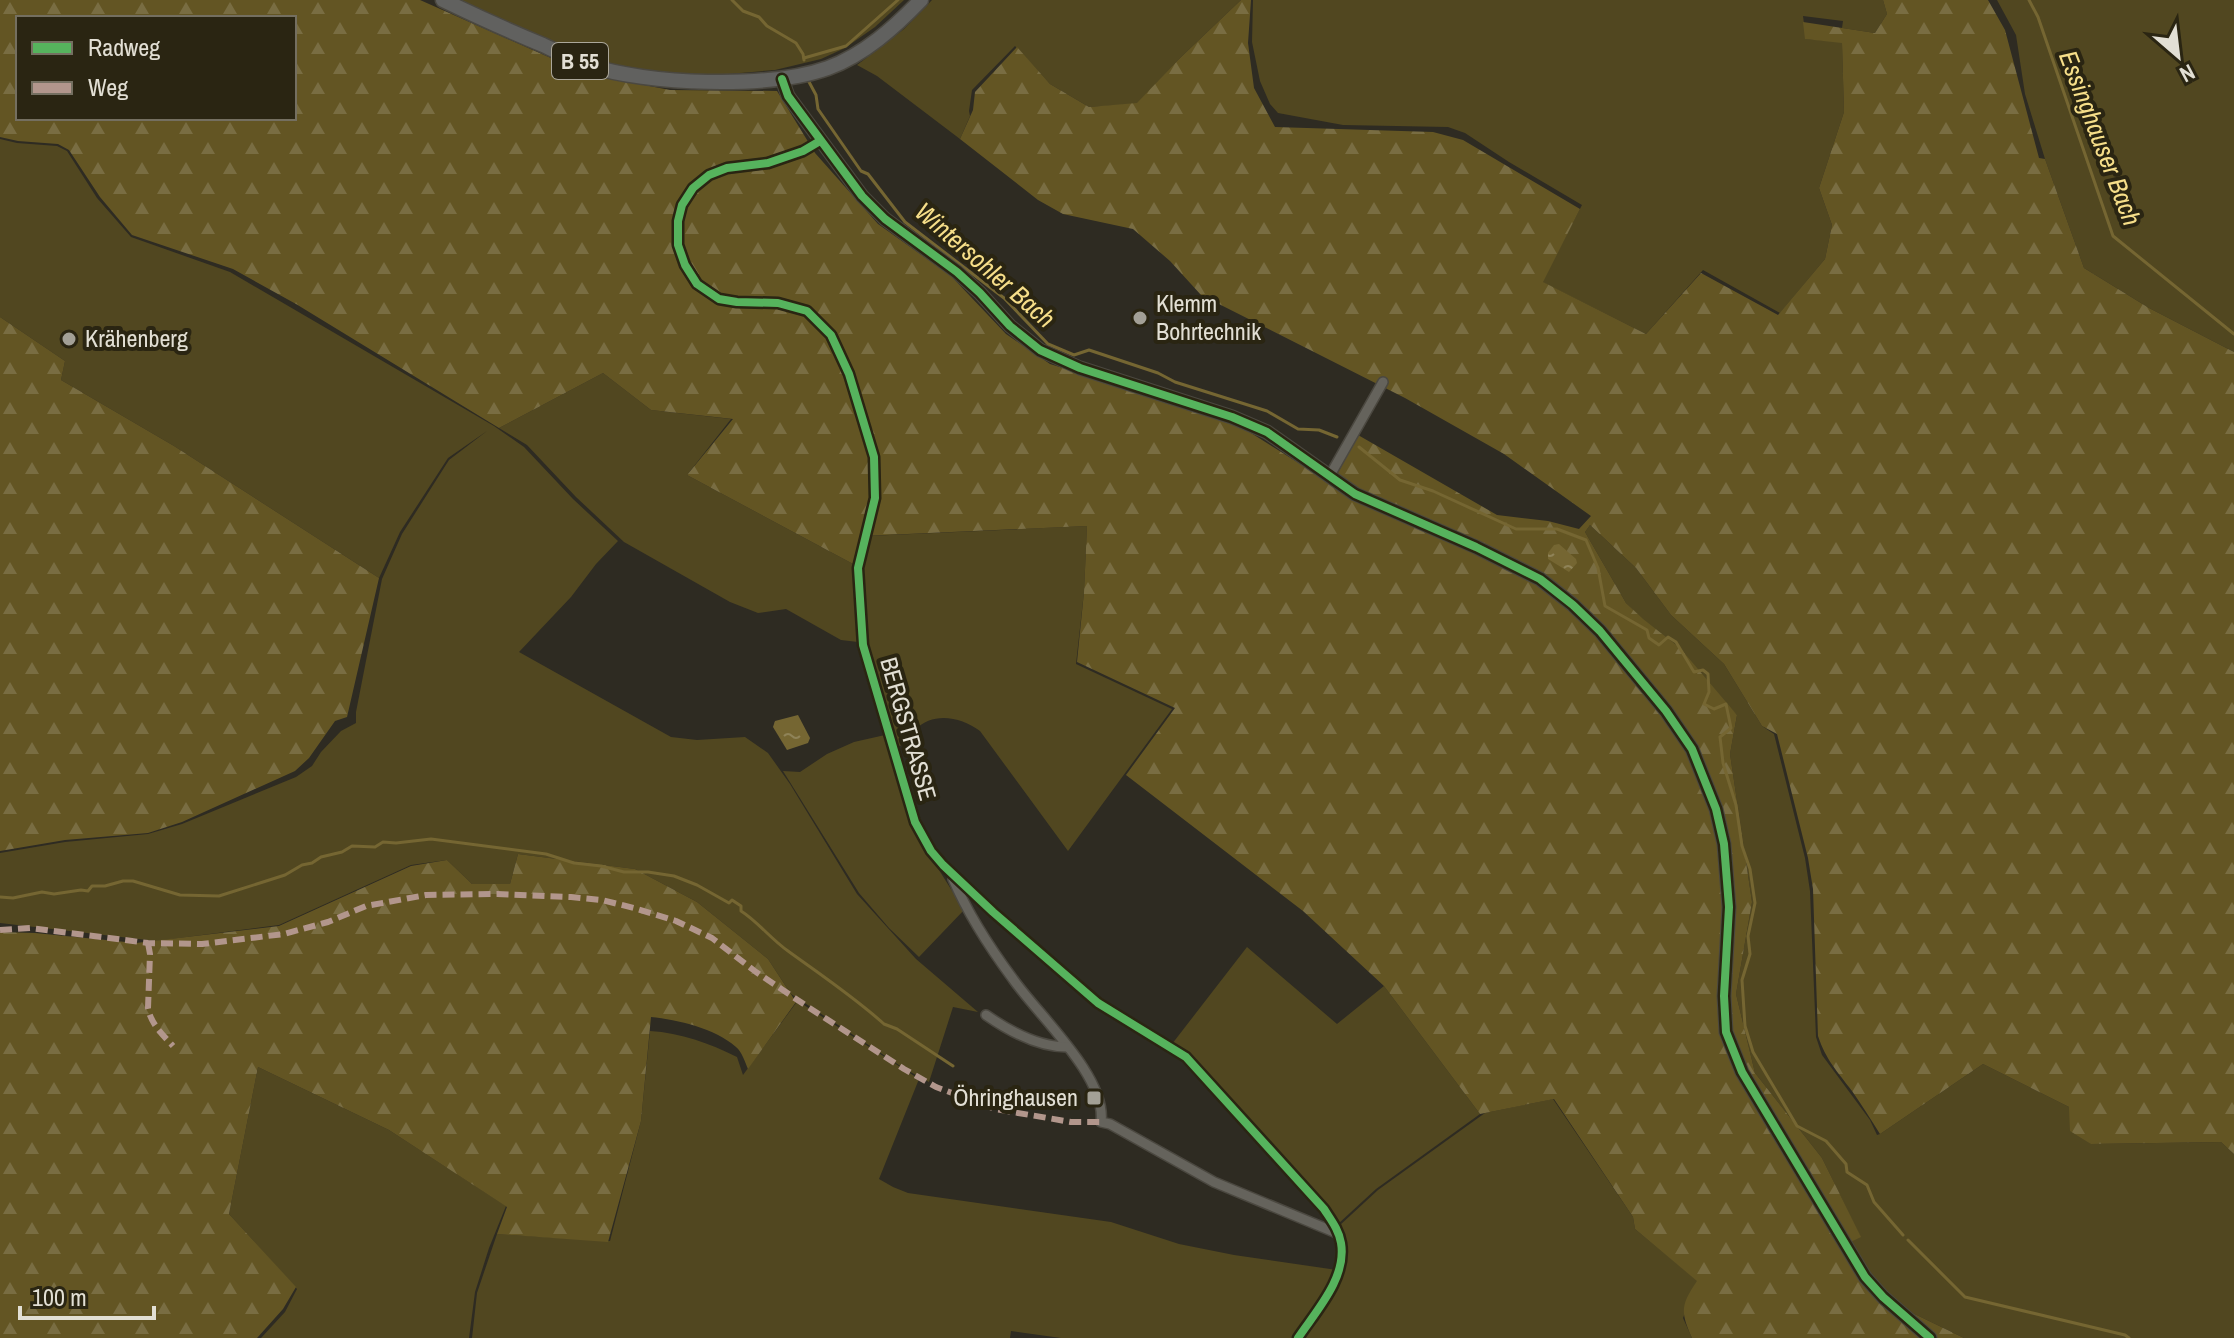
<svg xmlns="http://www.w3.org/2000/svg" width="2234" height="1338" font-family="'Archivo Narrow',sans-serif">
<defs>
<pattern id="forest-firs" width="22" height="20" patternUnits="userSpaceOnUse" patternTransform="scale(2)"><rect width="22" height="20" fill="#635523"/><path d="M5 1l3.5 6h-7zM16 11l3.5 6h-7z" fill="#796d42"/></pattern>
<pattern id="water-ripples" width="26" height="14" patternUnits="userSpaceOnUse" patternTransform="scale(2)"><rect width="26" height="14" fill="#756632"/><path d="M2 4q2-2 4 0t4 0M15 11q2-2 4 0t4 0" fill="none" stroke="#8f8358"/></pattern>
</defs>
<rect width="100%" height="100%" fill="#2e2b22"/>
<g fill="#514720">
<polygon points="452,0 904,0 875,27 845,48 821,59 775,70 705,76 666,75 588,60"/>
<polygon points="932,0 1241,0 1179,59 1137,104 1089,107 1050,84 1015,46 972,90 969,111 970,116 960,139 877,76 857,65 904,29"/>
<polygon points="1253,0 1883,0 1887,14 1875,33 1842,28 1843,21 1803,16 1806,39 1842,42 1844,112 1819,188 1832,225 1825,259 1780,313 1703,270 1646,334 1542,282 1582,205 1509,162 1465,133 1448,127 1343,125 1278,113 1270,104 1260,81 1252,42"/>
<polygon points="1997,0 2234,0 2234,352 2149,308 2084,268 2045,159 2025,94 2016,35"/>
<polygon points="0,139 17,143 57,146 67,151 97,198 131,237 230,272 494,426 524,447 573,499 618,541 596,564 571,597 519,652 671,737 697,740 745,737 768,753 790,784 857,894 916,959 978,1012 953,1007 929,1082 905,1069 791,994 768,959 697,902 635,869 518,854 510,884 472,884 447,860 411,865 279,925 156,941 0,923 0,853 65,842 148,834 182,824 296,777 312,766 321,752 341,731 356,723 356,712 382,579 402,534 449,460 487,431 448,458 400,532 379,578 174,446 61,380 65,361 0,317"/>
<polygon points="603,373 651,410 731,419 687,475 855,565 858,642 841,640 786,609 758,613 730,602 624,542 576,497 527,445 499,428"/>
<polygon points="1590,525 1636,568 1671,615 1724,664 1762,726 1774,734 1805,858 1810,891 1816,1037 1822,1055 1870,1120 1877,1135 1880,1134 1983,1064 2069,1107 2091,1144 2221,1142 2234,1154 2234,1338 1964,1338 1896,1305 1868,1270 1850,1242 1860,1236 1822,1158 1755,1073 1736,994 1752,902 1730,754 1737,715 1626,603 1585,532"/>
<path d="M1087 526 1084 592 1076 664 1172 709 1068 851 980 731C961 717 933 711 915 730 908 737 906 744 896 748L868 648 860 569 867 536Z"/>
<polygon points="885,735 919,838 964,910 919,957 889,928 859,893 783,771 800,772 827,754 854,742"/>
<polygon points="1247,947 1337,1024 1384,986 1480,1114 1376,1189 1338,1224 1172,1044"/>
<path d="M793 998 919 1079 879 1179 893 1187 908 1193 1111 1222 1179 1244 1234 1255 1337 1270 1335 1275 1295 1338H1061L1011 1331 1010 1338H472L477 1293 497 1234 610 1241 641 1121 650 1031C681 1033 709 1043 737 1057L743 1075 796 1003Z"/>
<polygon points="258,1067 389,1130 506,1206 489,1248 475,1292 469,1338 261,1338 285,1312 297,1289 229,1214"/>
<polygon points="1553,1099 1633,1217 1635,1229 1698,1281 1683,1318 1692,1338 1301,1338 1341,1275 1339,1226 1378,1190 1485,1113"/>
</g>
<g fill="url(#forest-firs)" fill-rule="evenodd">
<path d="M0 0H420L587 74 670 90 777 91 815 153 878 224 951 276 1006 334 1050 364 1232 421 1332 484 1358 435 1497 515 1548 521 1579 529 1591 516 1504 454 1405 398 1201 295 1170 261 1133 229 1063 214 1038 200 960 139 973 110 975 92 1017 47 1050 84 1089 107 1137 103 1179 59 1241 0H1251L1248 43 1254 88 1275 127 1433 132 1463 140 1580 209 1543 282 1646 334 1701 273 1778 315 1825 259 1832 225 1819 188 1844 112 1842 43 1805 39 1803 22 1875 33 1887 14 1883 0H1988L2005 30 2039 158 2045 159 2084 268 2149 308 2234 352V1154L2221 1142 2091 1144 2070 1131 2069 1107 1983 1064 1880 1134C1871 1120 1862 1105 1852 1091 1837 1071 1826 1060 1818 1036L1813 889 1808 858 1777 734 1762 726 1724 664 1671 615 1636 568 1590 525 1585 532 1626 603 1643 619 1680 648 1737 715 1730 754 1752 902 1736 994 1755 1073 1822 1158 1861 1237 1840 1247 1863 1281 1889 1311 1896 1305 1964 1338H1692C1680 1311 1681 1305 1697 1281L1635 1229 1633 1217 1554 1099 1480 1114 1384 986 1303 911 1126 775 1175 708 1077 662 1084 592 1087 526 863 536 855 565 687 475 733 419 651 410 603 373 499 428 296 304 233 269 132 235 100 197 69 150 58 144 18 141 0 137ZM18 18H294V118H18Z"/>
<polygon points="0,317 65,361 61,380 174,446 379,578 347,717 335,721 309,758 295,771 182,822 148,833 65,840 0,851"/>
<path d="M518 854 635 869 697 902 768 959 796 1002 748 1069C745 1062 742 1052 736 1047 715 1028 678 1020 651 1017L641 1121 608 1242 497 1234 507 1207 389 1130 258 1067 229 1214 296 1287 283 1309 257 1338H0V932L35 933 136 943 279 926 411 866 447 860 472 884H510Z"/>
</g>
<g fill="url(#water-ripples)">
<polygon points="1559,544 1576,559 1577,563 1569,572 1548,559 1548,553 1554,545"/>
<polygon points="798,715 810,738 808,743 787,750 773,727 775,721"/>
</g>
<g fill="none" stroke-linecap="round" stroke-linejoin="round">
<g stroke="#756632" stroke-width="3">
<polyline points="732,0 743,11 759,17 767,26 796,43 803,54 804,60"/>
<polyline points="2029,0 2038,17 2113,236 2234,334"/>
<polyline points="804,58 846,46 898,0"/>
<polyline points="808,80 816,95 818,109 861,171 868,174 905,222 1004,298 1048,344 1074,355 1089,350 1158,373 1175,382 1267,411 1298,429 1319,430 1337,437"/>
<polyline points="1359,447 1400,480 1433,491 1516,529 1557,529 1586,540 1598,568 1605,606 1647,630 1649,638 1659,645 1668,637 1676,642 1694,672 1703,670 1708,674 1709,692 1704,704 1714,709 1726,704 1731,728 1720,737 1723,763 1736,805 1742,846 1750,869 1755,903 1748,936 1750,954 1742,980 1745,1026 1753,1052 1797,1126 1826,1141 1846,1164 1847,1172 1867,1185 1874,1202 1903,1235"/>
<path d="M0 897 13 898 42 892 54 894 81 890 88 891 92 886H105L123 881H133L180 895 219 896 285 875 302 865 312 863 321 857 342 852 352 846 375 847 383 842 396 843 431 839 546 854 574 863 601 866 624 872H648L674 876 697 885 729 903 732 900 741 906V911C757 921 771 939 788 951 821 975 854 997 884 1024L897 1029 953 1066"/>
<polyline points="1908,1240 1965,1297 2125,1335 2129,1338"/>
</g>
<defs>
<g id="street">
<path d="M820 141 803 151 768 163 727 168 709 175 693 188 682 205 678 221V245L685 265 697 284 719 299 737 302 778 303 807 311 831 335 849 374 874 457 875 498 858 568 863 645 915 822 931 851 943 865 993 912 1098 1003 1186 1057 1324 1209C1331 1220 1339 1230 1341 1243 1347 1278 1316 1311 1298 1338"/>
<polyline points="1329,477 1383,382"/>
<path d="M953 879C968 914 990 948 1013 979 1038 1015 1107 1077 1101 1122L1110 1124 1214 1182 1339 1234"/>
<path d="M986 1015C1009 1031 1039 1047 1067 1047"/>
</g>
<polyline id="secondary" points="782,79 788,96 862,196 885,219 957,272 980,293 1010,326 1040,350 1080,368 1232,417 1267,432 1355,494 1476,547 1540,579 1573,605 1600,631 1666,711 1692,749 1716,809 1724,844 1729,907 1724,996 1726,1032 1742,1072 1865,1277 1883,1297 1930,1338"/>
<path id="primary" d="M443 0C476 16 509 31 543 45 558 52 572 59 588 65 647 85 769 89 828 68 864 55 895 27 921 0"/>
</defs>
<use href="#street" stroke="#4b4840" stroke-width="12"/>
<use href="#secondary" stroke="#4b4840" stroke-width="15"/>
<use href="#primary" stroke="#4b4840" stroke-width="17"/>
<use href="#street" stroke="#65635c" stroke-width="9"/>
<use href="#secondary" stroke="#686763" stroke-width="12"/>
<use href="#primary" stroke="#61615f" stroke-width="14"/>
<g stroke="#b2968c" stroke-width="6" stroke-dasharray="12 6" stroke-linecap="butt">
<polyline points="0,930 30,928 148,943 202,944 284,934 328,922 366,906 426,895 497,894 571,897 602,900 634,908 676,921 712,938 756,972 808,1007 904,1069 936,1087 995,1109 1071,1122 1101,1122"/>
<path d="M148 943 150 954 148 1008C151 1024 162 1034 173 1046"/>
</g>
<defs>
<g id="cycleway">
<polyline points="782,79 788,96 862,196 885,219 957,272 980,293 1010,326 1040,350 1080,368 1232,417 1267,432 1355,494 1476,547 1540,579 1573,605 1600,631 1666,711 1692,749 1716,809 1724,844 1729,907 1724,996 1726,1032 1742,1072 1865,1277 1883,1297 1930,1338"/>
<path d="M820 141 803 151 768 163 727 168 709 175 693 188 682 205 678 221V245L685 265 697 284 719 299 737 302 778 303 807 311 831 335 849 374 874 457 875 498 858 568 863 645 915 822 931 851 943 865 993 912 1098 1003 1186 1057 1324 1209C1331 1220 1339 1230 1341 1243 1347 1278 1316 1311 1298 1338"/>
</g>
</defs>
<use href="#cycleway" stroke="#2a2512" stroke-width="13"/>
<use href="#cycleway" stroke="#56b35d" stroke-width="8"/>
</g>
<g fill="#a3a096" stroke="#2a2512" stroke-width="3">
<circle cx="1140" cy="318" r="8"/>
<circle cx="69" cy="339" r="8"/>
<rect x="1086" y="1090" width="16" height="16" rx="4"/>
</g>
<g text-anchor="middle" stroke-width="8" stroke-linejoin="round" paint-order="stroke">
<rect fill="#2a2512" stroke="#aba79a" stroke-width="2" x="552" y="43" width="56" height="36" rx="6"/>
<g font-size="22" font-weight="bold" fill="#e2dfd4">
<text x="580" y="69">B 55</text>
</g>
<g font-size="24" fill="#e2dfd4" stroke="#2a2512" text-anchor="start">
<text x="1156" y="312">Klemm<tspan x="1156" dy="28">Bohrtechnik</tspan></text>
<text x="85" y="347">Krähenberg</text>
<text x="1078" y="1106" text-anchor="end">Öhringhausen</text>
</g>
<g font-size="24" fill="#e2dfd4" stroke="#2a2512">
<text transform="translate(908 729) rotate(74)" y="8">BERGSTRASSE</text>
</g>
<g font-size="26" font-style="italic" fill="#f6de89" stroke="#2a2512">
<text transform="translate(2100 138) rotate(69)" y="9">Essinghauser Bach</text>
<text transform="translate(985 265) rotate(41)" y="9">Wintersohler Bach</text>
</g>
</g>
<rect x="16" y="16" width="280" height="104" fill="#2a2512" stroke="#746f60" stroke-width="2"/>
<rect x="32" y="42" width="40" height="12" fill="#56b35d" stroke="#746f60" stroke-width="2"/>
<text x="88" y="56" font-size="24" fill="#e2dfd4">Radweg</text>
<rect x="32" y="82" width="40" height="12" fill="#b2968c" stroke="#746f60" stroke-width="2"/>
<text x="88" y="96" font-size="24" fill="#e2dfd4">Weg</text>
<g transform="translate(2178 56) rotate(152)" stroke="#2a2512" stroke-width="6" paint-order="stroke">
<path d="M0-6L14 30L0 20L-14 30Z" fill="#e2dfd4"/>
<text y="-12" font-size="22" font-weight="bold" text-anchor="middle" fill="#e2dfd4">N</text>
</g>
<path d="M20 1306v12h134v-12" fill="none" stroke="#e2dfd4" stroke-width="4"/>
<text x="32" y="1306" font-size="24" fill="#e2dfd4" stroke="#2a2512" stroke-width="6" paint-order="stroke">100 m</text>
</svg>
